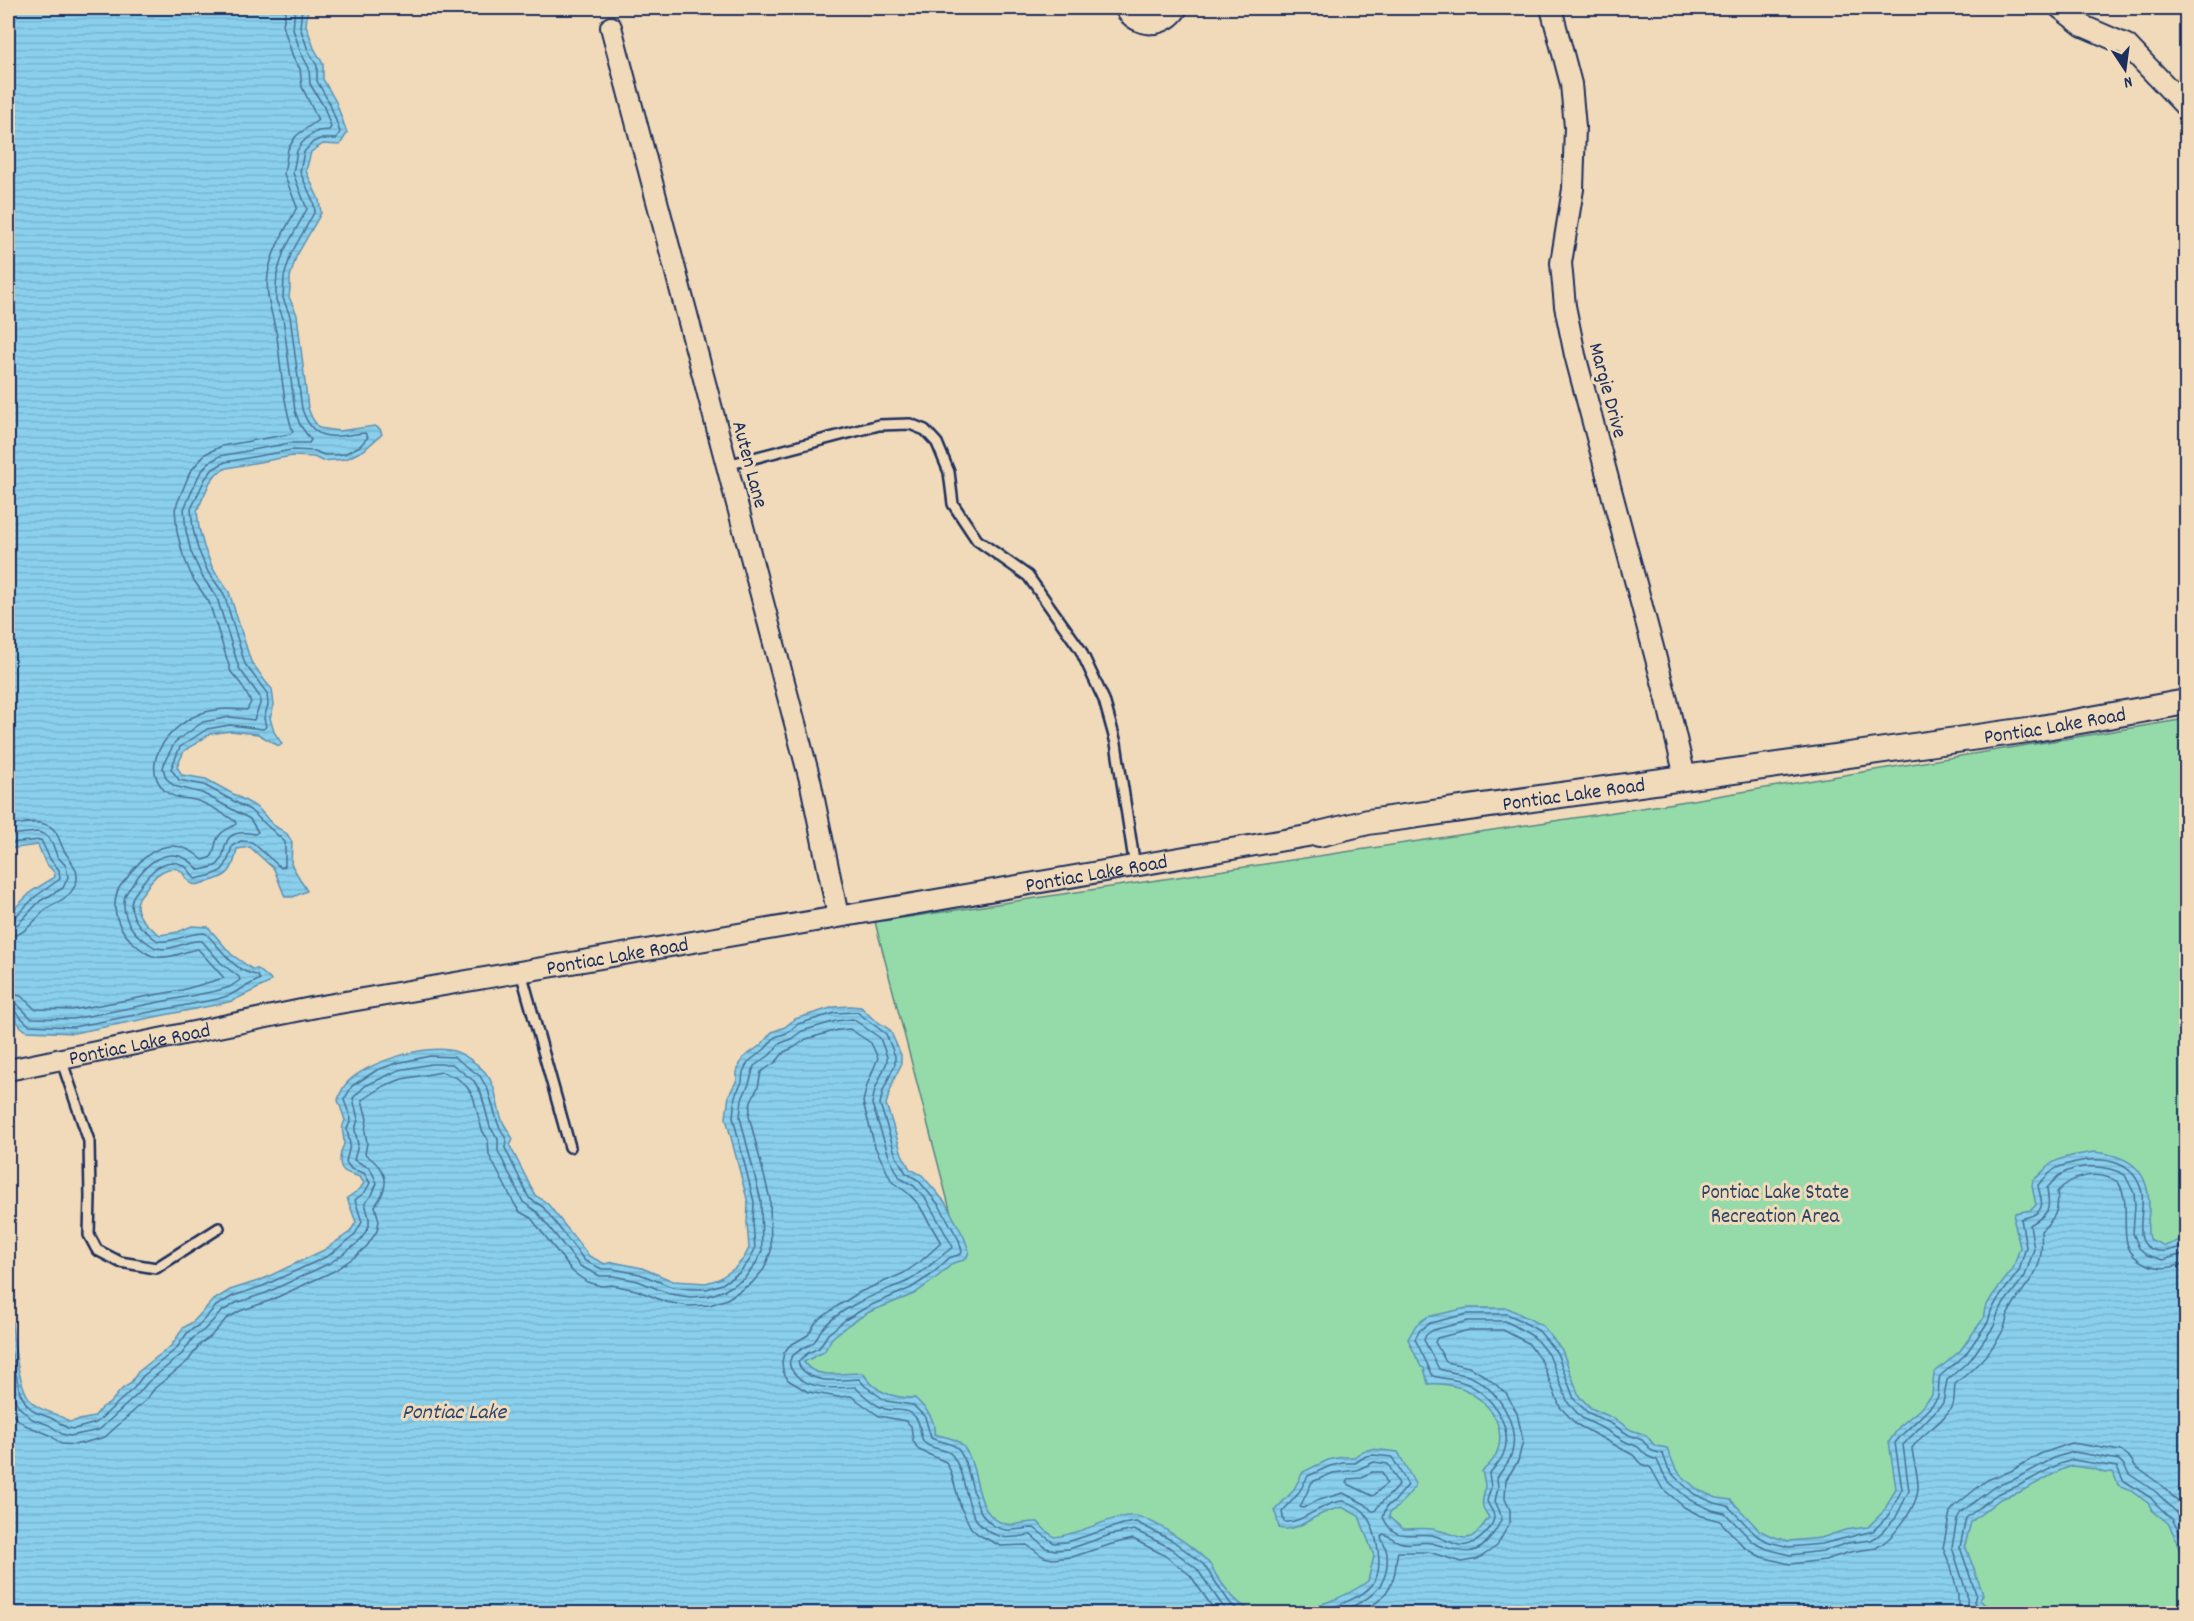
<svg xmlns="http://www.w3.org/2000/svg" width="2194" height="1621" font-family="Dekko,sans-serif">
<defs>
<pattern id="water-rules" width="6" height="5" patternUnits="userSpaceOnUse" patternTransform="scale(1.5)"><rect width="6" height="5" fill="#8ad0ec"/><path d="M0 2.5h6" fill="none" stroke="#76b3cd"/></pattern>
</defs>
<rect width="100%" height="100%" fill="#f0dab9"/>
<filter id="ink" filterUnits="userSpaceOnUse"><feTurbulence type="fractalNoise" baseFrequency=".0167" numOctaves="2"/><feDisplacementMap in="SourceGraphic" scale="12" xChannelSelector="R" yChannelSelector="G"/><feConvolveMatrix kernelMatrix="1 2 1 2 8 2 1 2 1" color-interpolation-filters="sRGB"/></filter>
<g filter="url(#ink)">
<polygon fill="#94dba9" stroke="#588584" stroke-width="1.5" points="2186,719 2186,1613 886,1613 778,1292 959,1244 875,922 1668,804"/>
<g fill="url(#water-rules)" stroke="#5e90b3" stroke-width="1.5">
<path d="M8 8H308L306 25 314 48 323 64V79L336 102 347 133 340 145 323 144 311 152 306 171 319 200 321 213 296 257 290 277V289L289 297 297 315 308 408 312 418 319 428 339 431 375 426 380 429 382 434 364 450 346 459 322 461 314 457 292 456 227 468 217 473 210 482 197 511 199 528 204 547 213 569 229 592 251 662C259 670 263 681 272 689L274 705 270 718 274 732 282 744 279 746 258 734 230 731 210 734 184 751 177 767 182 775 206 779 253 805 260 810 272 824 287 834 292 842 291 864 307 891 293 897H285L274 869 250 847 237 849C233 871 229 877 206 882 202 883 197 886 193 884 182 881 187 865 168 869 158 872 152 879 147 887 145 891 141 894 139 898 131 914 149 927 160 935L178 932 192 926 208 927 231 954 252 969H258L271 980 269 983 232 1001 220 1004 74 1033 27 1031 22 1028 8 1010V915L32 891 55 877 54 872 45 862 38 845 8 849Z"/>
<path d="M850 1006 861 1007 872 1018 890 1030 901 1055V1065L894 1079 886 1104 902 1154 910 1169 922 1175 945 1202 964 1237 969 1251 967 1257 964 1260 953 1263 935 1279 914 1294 869 1312 848 1325 832 1338 824 1352 804 1362C815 1381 846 1372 863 1373 875 1393 893 1398 915 1398 925 1408 936 1418 934 1434 943 1437 953 1437 960 1443 983 1464 970 1516 1006 1524 1015 1526 1028 1521 1038 1522L1044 1529 1054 1537C1079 1535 1113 1514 1135 1516 1152 1518 1194 1547 1206 1560 1211 1564 1213 1570 1216 1575 1227 1591 1238 1606 1256 1613H8V1250C12 1261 10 1274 10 1286 11 1314 14 1378 30 1400 40 1413 57 1411 69 1422L94 1417 102 1407 109 1404 122 1389 130 1384 138 1372 172 1345 183 1328 194 1321 212 1301 230 1290 261 1280 324 1250 350 1232 356 1222 347 1198 360 1189 364 1183 360 1177C345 1173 337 1171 341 1152 342 1147 344 1147 344 1143 344 1132 340 1131 345 1120L338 1100C340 1094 342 1088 346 1084 363 1063 428 1043 454 1051 464 1054 478 1064 485 1072 499 1088 495 1108 504 1124 507 1129 510 1134 513 1139L510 1146 535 1195 547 1203 589 1256 605 1264 613 1262 642 1268 673 1281 706 1283 719 1279 735 1268 744 1258 749 1248 747 1223 748 1203 726 1118 729 1095 737 1080V1071L743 1058 761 1045 772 1032 785 1027 795 1019 834 1007Z"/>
<path d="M2093 1152C2128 1155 2149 1168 2149 1207 2149 1218 2146 1229 2149 1239L2165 1246 2186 1238V1572L2176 1539 2168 1523 2152 1510 2148 1503 2128 1489 2118 1485 2113 1472 2104 1473 2095 1469 2072 1466 2061 1470 2020 1492 2000 1499 1971 1522 1965 1545 1983 1594 1980 1600 1985 1605 1988 1613H1287C1315 1607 1344 1599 1368 1581L1374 1556 1359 1516 1342 1507C1336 1509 1330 1510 1324 1513 1310 1518 1295 1533 1279 1528L1275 1510 1293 1491 1303 1472 1328 1460 1342 1457H1354L1363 1451 1372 1449 1398 1452 1415 1484 1414 1488 1398 1507 1390 1512 1389 1517 1403 1529C1412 1529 1423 1528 1432 1529 1464 1534 1466 1552 1489 1517 1478 1503 1484 1501 1485 1487 1485 1482 1483 1476 1482 1471 1509 1450 1503 1417 1478 1398 1473 1395 1467 1390 1462 1388 1451 1385 1439 1383 1428 1384L1424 1368 1421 1367 1408 1339 1416 1325 1427 1317 1467 1308H1508L1543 1326 1562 1350 1579 1396 1591 1408 1615 1419 1631 1430 1646 1435 1655 1446 1667 1448 1674 1465 1680 1474 1698 1490 1717 1498 1731 1500 1759 1530 1771 1536 1789 1541 1821 1538 1845 1530 1868 1527 1884 1511 1896 1488 1889 1442 1899 1427 1920 1409 1932 1395 1934 1373 1960 1351 1983 1319 1985 1308 1993 1295 2013 1269 2020 1247 2014 1221 2015 1213 2031 1210 2036 1205 2032 1186 2033 1180C2040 1176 2044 1169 2051 1164 2062 1156 2080 1155 2093 1152Z"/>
</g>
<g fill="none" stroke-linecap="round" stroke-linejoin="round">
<g stroke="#476f97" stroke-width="1.5">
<path d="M8 826C19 825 33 820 44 824 59 828 58 841 65 852 73 864 83 875 73 889 67 900 53 903 44 911 33 922 24 936 8 936"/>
<polyline points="8,835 38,832 46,835 53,845 57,856 66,866 68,877 63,888 40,901 18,924 8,927"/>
<polyline points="8,843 41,840 50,859 59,870 60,879 36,896 14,918 8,920"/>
<path d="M8 993 21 996 35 1009 72 1010 182 990 224 978 198 949C184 951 172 959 157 957 149 956 143 951 137 946 122 935 110 913 117 893 118 887 123 883 127 878 146 850 173 832 203 860 219 857 211 847 219 836 223 830 231 828 236 824L235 821C223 814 211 805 198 801 186 797 174 800 164 790 137 761 174 723 202 713 217 708 232 709 247 710L251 702 241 684 231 672 209 602 193 579 183 555 177 532 175 509 190 472 205 454 222 446 290 434 293 432C283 402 281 368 277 337 273 314 265 298 268 274 272 249 286 229 297 207L284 174 288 149 296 136 318 120 302 87 300 69 293 57 285 32 283 25 286 8"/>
<path d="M8 1002 17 1004 31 1018 73 1019 216 991 230 987 240 980 239 977 221 963 202 941C187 939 172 952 156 948 151 946 146 941 141 938 129 929 121 912 125 896 127 890 132 886 135 881 151 856 177 843 199 870 204 869 212 868 217 865 230 855 216 826 255 834L258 832 250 819 202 793 174 786 166 778 163 768 165 761 175 742 203 722 230 717 254 720 260 704V697L239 668 217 598 202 576 191 552 186 531 184 509 199 475 208 463 220 456 290 443H309L311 440 300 425 295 411 283 318 276 300V288L277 274 284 251 307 209 293 173 297 151 301 144 309 136 318 131 329 130 331 127 324 107 310 84 309 68 301 53 293 29 295 8"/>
<path d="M8 1009 13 1010 29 1025 73 1027 218 999 230 995 260 979 257 975C234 973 221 947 205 933 189 932 174 943 159 941 155 940 151 936 148 933 137 926 127 910 133 897 135 893 139 889 141 885 150 872 165 856 183 865 189 868 191 874 195 879 223 873 225 873 232 846L241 841 252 842 281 868 285 866V842L250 810 204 785 179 780 171 769 180 747 207 729 230 725 263 729 266 727 264 718 268 705 267 693 245 664 224 594 208 572 198 549 193 529 191 509 205 479 213 469 225 462 292 450 315 451 324 455H336L344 454 360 446 368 437 365 433C334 436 314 445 302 409L290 316 283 298 284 277 291 254 315 211 313 201 300 172 304 152 313 142 320 139H336L340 132 330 104 317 81V66L308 50 300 27 302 8"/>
<path d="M8 1338 20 1393 27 1405 35 1412 51 1418 68 1428 74 1429 96 1423 134 1388 143 1376 176 1349 188 1332 199 1325 216 1306 233 1296 263 1286 328 1256 354 1236 362 1222 355 1200 365 1192 370 1183 364 1173 351 1169 346 1162 350 1145 347 1129 351 1119 344 1100 352 1086 377 1070 397 1063 430 1056 454 1057 480 1076 488 1090 498 1124 506 1139 505 1148 529 1198 543 1207 585 1261 602 1269H613L640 1274 672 1287 691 1289H707L722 1284 739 1273 749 1261 755 1249 753 1223 754 1202 733 1117 735 1096 742 1082 743 1072 748 1062 765 1049 775 1037 787 1033 798 1024 835 1013 857 1012 886 1034 895 1056V1064L883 1091 880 1104 896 1156 906 1173 918 1180 939 1205 959 1240 962 1252 961 1254 949 1258 931 1275 911 1288 867 1307 845 1320 828 1334 819 1348 808 1353 798 1362 800 1367C813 1385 841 1380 859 1379L865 1386 886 1401 913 1405 925 1417 931 1438C939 1442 951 1442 957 1448 977 1471 967 1524 1006 1530 1015 1531 1025 1528 1034 1528L1054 1543 1067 1542 1123 1524 1136 1522 1173 1541 1203 1564 1230 1603 1243 1614"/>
<path d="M8 1375 13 1396 19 1407 32 1419 49 1425 62 1434 70 1436 99 1430 139 1393 148 1382 182 1354 193 1338 204 1330 221 1312 236 1303 266 1293 330 1263 350 1249 360 1241 369 1226V1218L365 1203 372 1195 377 1183 370 1168 354 1160 358 1145 355 1130 358 1119 353 1098 365 1086 399 1070 431 1064H452L474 1081 481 1093 490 1127 498 1139V1151L523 1202 537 1212 580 1266 600 1276H613L638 1281 670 1294 690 1297 708 1296 725 1290 744 1279 755 1265 762 1251 761 1201 740 1117 742 1099 749 1084 754 1066 770 1055 779 1044 791 1039 802 1031 836 1021 853 1019 880 1038 887 1057V1062L875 1089 872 1104 890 1159 900 1178 914 1186 926 1199 953 1247C939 1257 925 1271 910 1280 905 1283 898 1285 893 1287 869 1297 839 1309 822 1329 819 1332 818 1337 815 1341 808 1348 774 1356 798 1377 812 1390 837 1388 855 1387 863 1395 874 1405 885 1409 892 1411 905 1409 911 1413 924 1423 917 1432 924 1442 931 1451 946 1447 952 1455 972 1482 960 1528 1003 1537 1011 1539 1022 1536 1031 1535L1046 1548 1055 1550 1069 1549 1110 1535 1134 1530 1169 1547 1197 1569 1224 1608 1230 1614"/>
<path d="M8 1405 14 1416 25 1425 50 1435 61 1444 75 1445 105 1437 146 1400 155 1388 188 1361 200 1344 210 1337 226 1319 240 1311 269 1301 334 1271 356 1256 367 1246 377 1231 379 1221 375 1206C392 1183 387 1170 365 1154L367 1143 365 1131 367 1119 362 1100 384 1086 402 1079 442 1072 457 1078 467 1087 473 1096 482 1130 488 1140 489 1155 515 1205 520 1212 531 1218 573 1272 587 1282 601 1286 612 1285 636 1290 666 1302 688 1306 710 1305 727 1299 752 1283 764 1269 771 1251 770 1199 749 1116 751 1101 758 1087 761 1072 776 1062 784 1052 795 1047 806 1039 838 1030 850 1029 871 1043 878 1058 867 1085 863 1102 875 1147 892 1182 908 1193 919 1205 941 1243 920 1262 904 1273 860 1292 836 1307 816 1322 808 1335 789 1346 784 1353 782 1362 783 1371 788 1380 808 1392 838 1397 851 1396 879 1416 906 1421 911 1426 913 1441 919 1450 946 1462 951 1472 961 1508 971 1528 979 1535 1001 1546 1027 1545 1044 1557 1053 1559 1072 1557 1112 1544 1133 1539 1164 1555 1190 1575 1217 1614"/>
<path d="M1374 1462 1388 1464 1399 1484C1392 1495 1381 1500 1375 1511H1372L1365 1504 1343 1493 1316 1501 1303 1508 1300 1507 1312 1482 1333 1473 1357 1470Z"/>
<polygon points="1372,1472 1382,1472 1387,1483 1373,1496 1346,1483 1348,1479 1362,1478"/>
<path d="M1313 1614C1328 1609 1363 1598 1372 1585 1386 1568 1376 1530 1365 1513 1361 1507 1351 1504 1344 1501 1323 1501 1303 1524 1284 1522L1282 1512 1298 1494 1308 1476 1330 1466 1343 1463H1355L1366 1456 1373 1455 1392 1457 1408 1485 1394 1502 1387 1506 1383 1517C1394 1543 1411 1532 1432 1535 1441 1537 1450 1543 1459 1545 1473 1548 1491 1532 1494 1518 1495 1513 1489 1507 1487 1501L1491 1487 1489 1474C1493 1469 1500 1462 1503 1455 1515 1428 1491 1393 1465 1383 1455 1379 1443 1379 1433 1376L1415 1339 1420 1330 1430 1323 1467 1314H1507L1518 1319 1539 1331 1557 1353 1574 1399 1587 1412 1612 1424 1629 1435 1642 1440 1652 1451 1663 1454 1668 1468 1675 1477 1694 1494 1715 1503 1728 1506 1756 1535 1769 1542 1789 1547 1822 1544 1873 1531 1889 1515 1902 1489 1895 1443C1904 1430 1935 1407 1938 1396 1939 1390 1938 1382 1940 1376L1965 1355 1988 1322 1991 1311 1998 1299 2019 1271 2026 1247 2021 1219C2025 1217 2031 1217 2035 1214 2047 1207 2039 1195 2038 1185 2043 1180 2049 1173 2055 1169 2061 1165 2069 1164 2076 1162 2104 1156 2135 1161 2142 1193 2144 1206 2137 1233 2144 1243 2155 1257 2173 1250 2186 1245"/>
<path d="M1335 1614C1363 1603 1390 1591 1387 1555 1387 1549 1383 1543 1381 1537L1383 1534C1389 1535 1393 1540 1399 1542 1409 1546 1421 1541 1431 1543 1456 1549 1475 1563 1493 1534 1504 1518 1503 1518 1495 1501L1498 1488 1497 1478C1501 1471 1507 1465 1510 1458 1523 1427 1497 1385 1466 1375 1457 1373 1448 1372 1439 1369L1424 1340 1426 1335 1433 1330 1468 1321H1505L1515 1326 1534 1337 1550 1357 1568 1403 1582 1418 1608 1431 1624 1441 1638 1447 1647 1456 1657 1460 1662 1471 1669 1482 1690 1500 1712 1510 1725 1513 1753 1542 1767 1549 1790 1555 1823 1551 1848 1543 1871 1540 1878 1536 1895 1519 1909 1491 1903 1445 1943 1403 1947 1380 1971 1359 1994 1326 1998 1313 2004 1303 2025 1276 2034 1249 2030 1225C2050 1213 2050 1211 2047 1188 2051 1184 2055 1178 2060 1175 2079 1163 2107 1165 2125 1175L2134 1193 2135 1205 2133 1233 2139 1248 2147 1255 2163 1260 2186 1253"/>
<path d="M1356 1614C1377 1605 1390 1594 1395 1572 1396 1565 1396 1558 1398 1552H1429L1461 1562 1478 1559 1497 1546 1510 1522V1510L1505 1499 1506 1480 1518 1461 1523 1441 1517 1413 1506 1393 1485 1376 1469 1367 1446 1362 1435 1342 1437 1338 1469 1330H1503L1528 1343 1542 1362 1560 1407 1576 1424 1633 1455 1642 1464 1651 1468 1662 1488 1684 1507 1699 1515 1720 1521 1744 1547 1761 1557 1790 1564 1825 1560 1850 1552 1876 1548C1893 1539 1919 1506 1918 1486 1918 1473 1913 1461 1912 1448 1923 1432 1944 1423 1953 1404 1955 1397 1954 1390 1955 1384 1974 1369 1994 1350 2004 1328 2006 1323 2006 1319 2008 1314 2026 1278 2045 1279 2041 1231 2054 1219 2060 1211 2057 1192 2072 1175 2098 1170 2118 1182 2136 1210 2110 1249 2146 1264 2161 1270 2171 1268 2186 1263"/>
<polyline points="1962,1614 1958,1605 1958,1595 1951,1567 1943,1548 1950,1512 1956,1505 1987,1480 2011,1471 2040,1454 2072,1443 2121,1451 2130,1458 2136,1467 2164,1487 2186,1511"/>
<polyline points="1973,1614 1967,1605 1967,1594 1952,1547 1957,1519 1961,1512 1994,1487 2015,1479 2056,1457 2074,1452 2119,1460 2124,1465 2129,1474 2156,1492 2177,1513 2186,1529"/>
<polyline points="1981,1614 1974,1602 1976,1594 1960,1547 1966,1518 1997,1494 2018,1486 2059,1464 2073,1460 2117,1467 2123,1480 2151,1498 2157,1505 2172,1519 2182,1537 2186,1553"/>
</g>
<defs>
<g id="service">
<polyline points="727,465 879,425 910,424 925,430 937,443 949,472 953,504 977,540 1028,576 1080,649 1104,700 1116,743 1135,867"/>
<polyline points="521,972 570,1147"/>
<polyline points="61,1059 89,1141 90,1197 89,1235 97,1250 120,1262 156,1268 219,1228"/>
</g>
<g id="minor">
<path d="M1125 8C1137 29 1165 28 1177 8"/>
<polyline points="1551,8 1571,84 1575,127 1573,189 1561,263 1565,306 1575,355 1667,700 1685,777"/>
<polyline points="2060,8 2083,26 2127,45 2186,107"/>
<polyline points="611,27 810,780 838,916"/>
<path id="s1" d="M8 1070 316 1007 1319 834"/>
</g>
<g id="tertiary">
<path id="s2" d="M1319 834 1368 822 2035 729 2186 702"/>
</g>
</defs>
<use href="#service" stroke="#1b2f5e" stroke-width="14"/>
<use href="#minor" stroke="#1b2f5e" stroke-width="24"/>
<use href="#tertiary" stroke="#1b2f5e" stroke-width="28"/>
<use href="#service" stroke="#f0dab9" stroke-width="9"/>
<use href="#minor" stroke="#f0dab9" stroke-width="20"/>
<use href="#tertiary" stroke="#f0dab9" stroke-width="24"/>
</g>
</g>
<g text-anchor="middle" stroke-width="6" stroke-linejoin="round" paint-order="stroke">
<g font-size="21" fill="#1b2f5e" stroke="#f0dab9">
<text transform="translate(1609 390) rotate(75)" y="7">Margie Drive</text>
<text transform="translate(751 464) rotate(75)" y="7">Auten Lane</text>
<text dy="7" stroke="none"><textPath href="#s2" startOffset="744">Pontiac Lake Road</textPath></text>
<text dy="7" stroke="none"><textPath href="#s2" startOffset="258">Pontiac Lake Road</textPath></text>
<text dy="7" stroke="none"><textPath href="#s1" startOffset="1106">Pontiac Lake Road</textPath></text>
<text dy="7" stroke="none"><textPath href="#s1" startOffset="620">Pontiac Lake Road</textPath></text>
<text dy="7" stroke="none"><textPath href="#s1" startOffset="134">Pontiac Lake Road</textPath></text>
</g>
<g font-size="21" fill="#2d4969" stroke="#f0dab9">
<text x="1775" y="1198">Pontiac Lake State<tspan x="1775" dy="24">Recreation Area</tspan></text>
</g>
<g font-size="22" font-style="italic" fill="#2c4773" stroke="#f0dab9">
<text x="454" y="1418">Pontiac Lake</text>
</g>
</g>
<rect width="2194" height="1621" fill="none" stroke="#f0dab9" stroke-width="30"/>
<rect x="15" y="15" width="2164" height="1591" fill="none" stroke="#1b2f5e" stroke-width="2" filter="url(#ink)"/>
<g transform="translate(2125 69) rotate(167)" stroke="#f0dab9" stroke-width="4.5" paint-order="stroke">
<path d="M0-4.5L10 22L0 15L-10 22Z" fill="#1b2f5e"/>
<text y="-9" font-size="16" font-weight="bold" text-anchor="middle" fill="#1b2f5e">N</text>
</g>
</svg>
